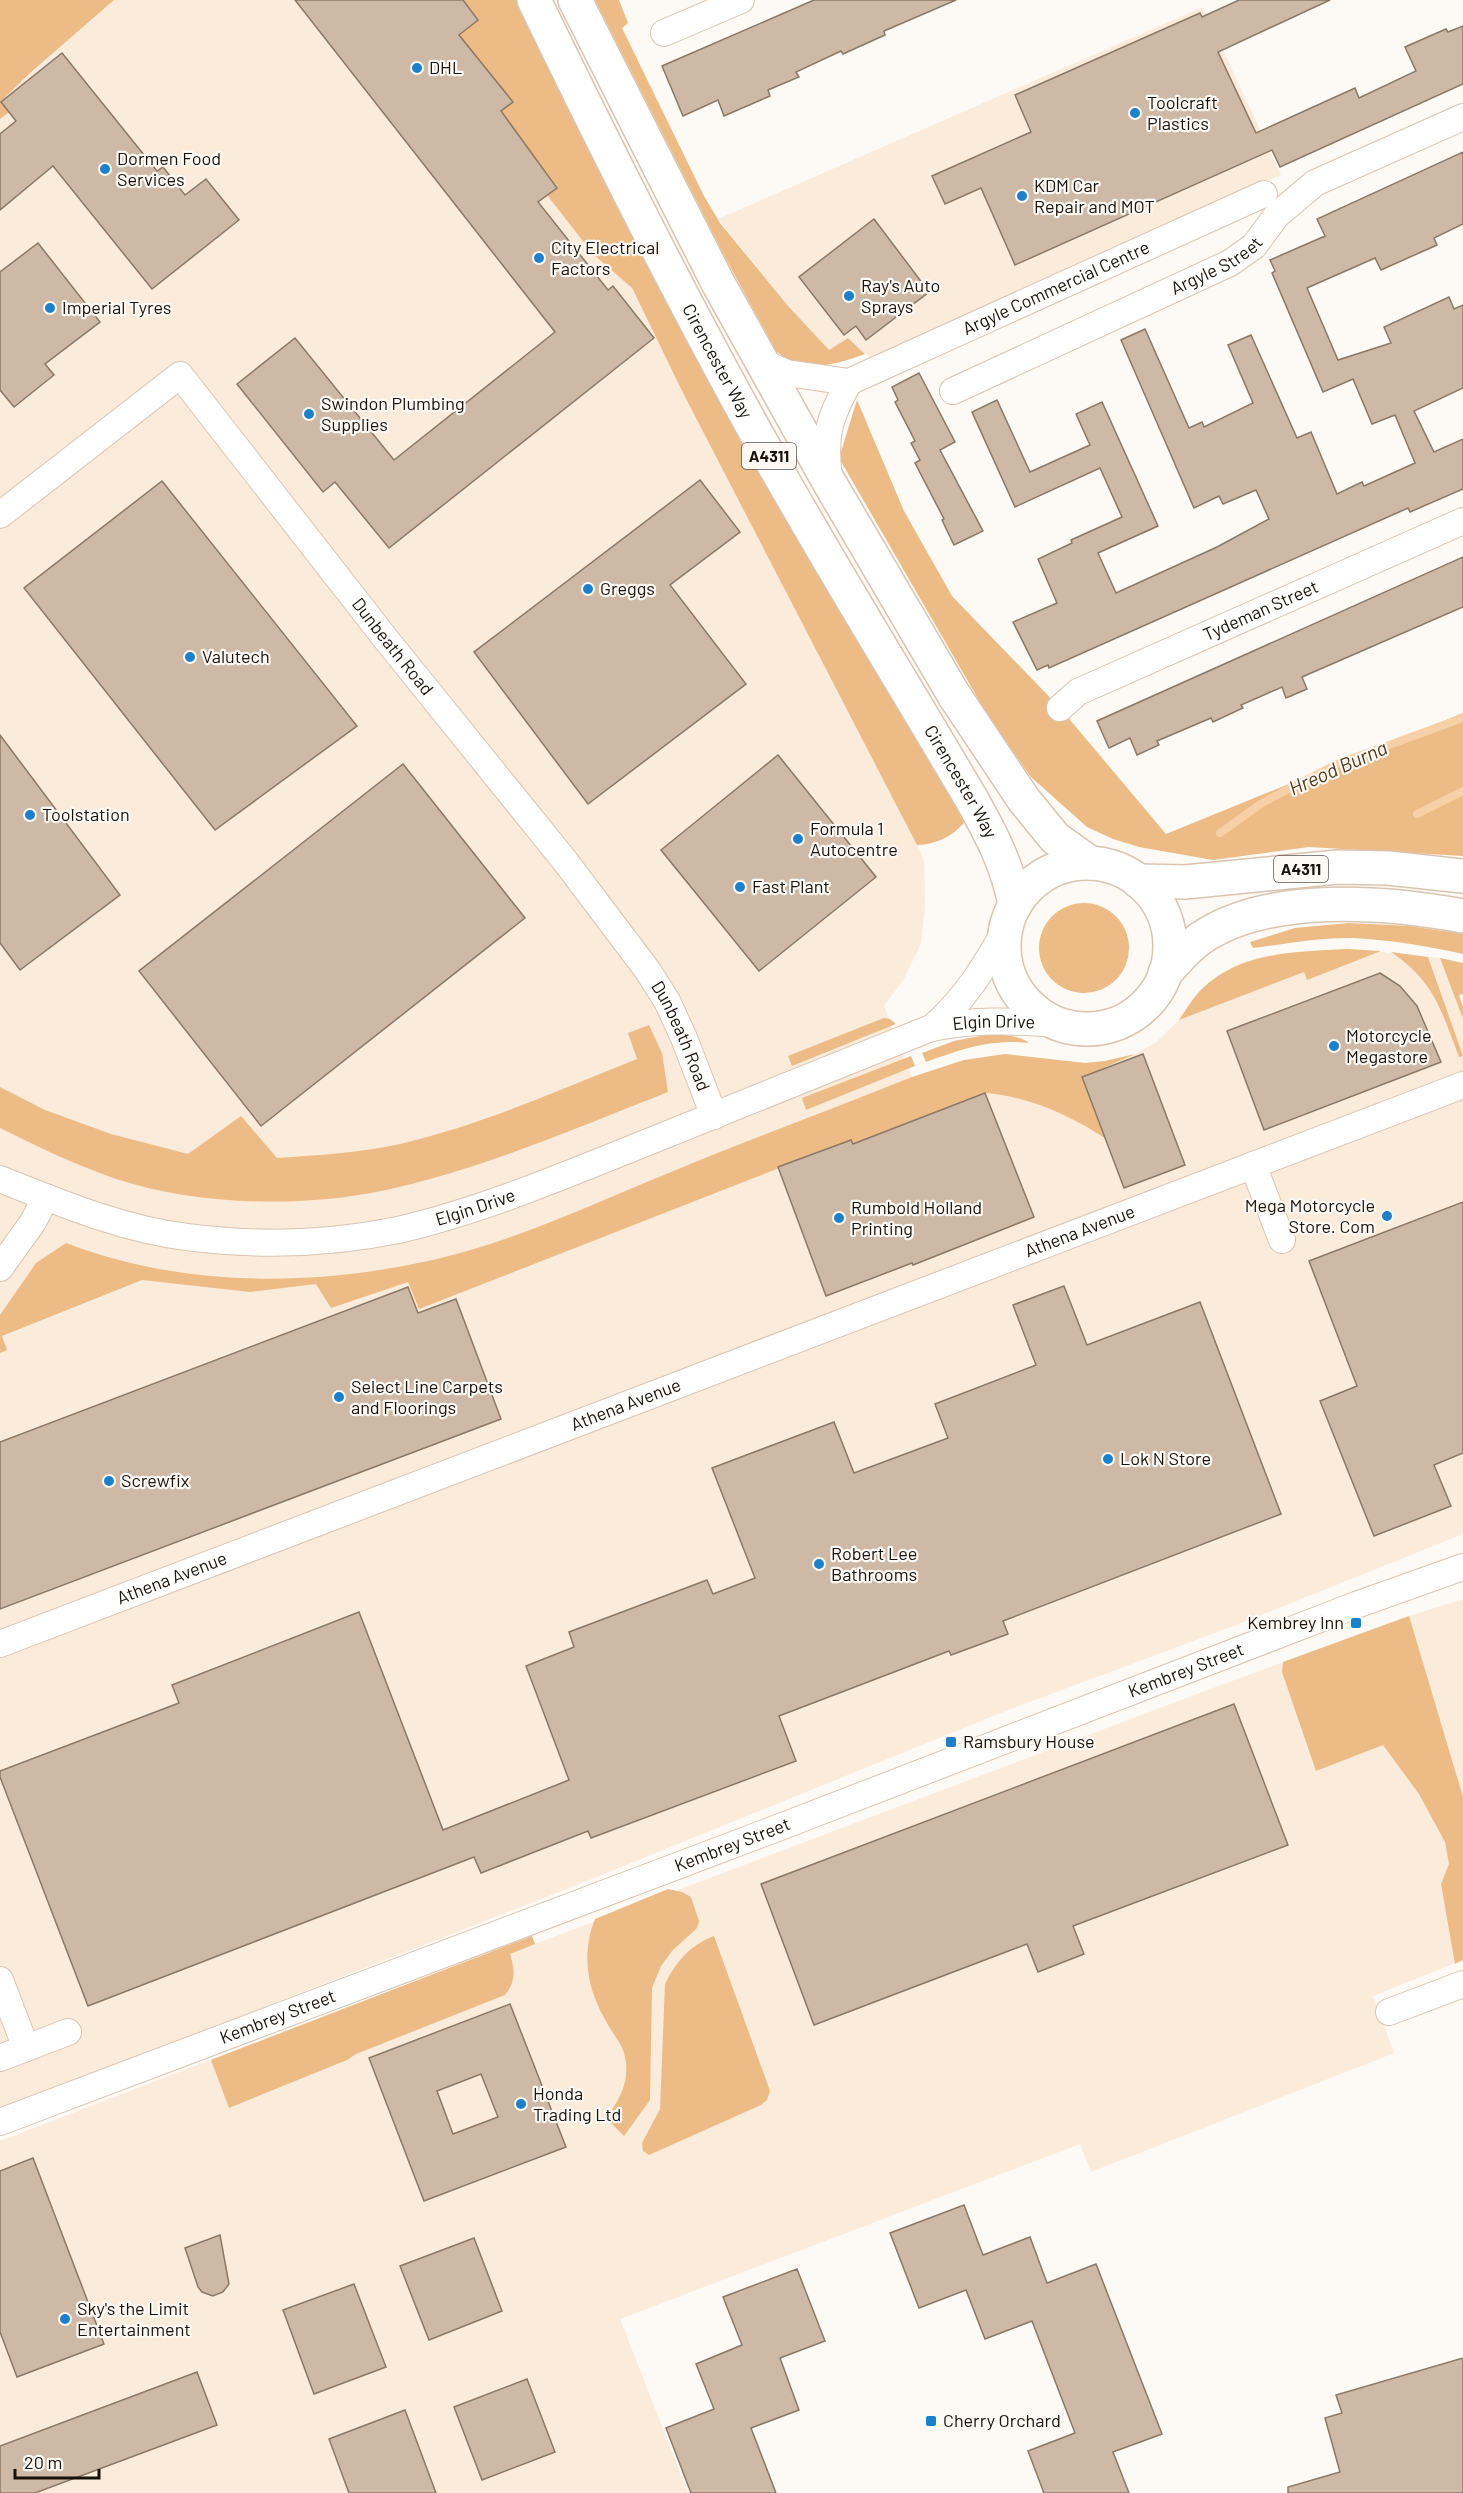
<svg xmlns="http://www.w3.org/2000/svg" width="1463" height="2493" font-family="Barlow,sans-serif">
<rect width="100%" height="100%" fill="#fdf9f4"/>
<g fill="#fbebdb">
<polygon points="65,0 489,0 681,389 911,830 924,860 925,906 921,943 904,979 884,1006 912,1077 964,1060 1046,1060 1085,1063 1105,1061 1135,1054 1155,1043 1179,1020 1198,994 1211,982 1239,964 1257,958 1283,953 1348,949 1440,958 1463,1019 1463,1534 1244,1622 1013,1708 577,1885 0,2110 0,80"/>
<polygon points="1203,7 1281,175 873,360 848,338 829,350 789,307 718,219"/>
<polygon points="1463,1599 1463,1960 1373,1996 1394,2053 1091,2172 1080,2144 620,2319 688,2493 0,2493 0,2141 532,1936 535,1944 1205,1691 1409,1616"/>
</g>
<g fill="#edbb85">
<polygon points="0,0 114,0 30,73 1,101 9,112 0,119"/>
<path d="M463 0H516L565 98 954 802 964 823C950 838 936 844 917 845L681 389 632 288 593 254 547 195 501 111 512 102 459 35 478 20Z"/>
<path d="M595 0H619L628 23 622 28 704 196 720 223 789 307 829 350 848 338 865 354C834 365 803 375 776 351L726 259Z"/>
<polygon points="857,400 904,511 952,596 1060,708 1166,834 1463,713 1463,856 1309,847 1213,860 1139,847 1113,839 1087,827 1031,777 988,716 839,458"/>
<circle cx="1084" cy="948" r="45"/>
<path d="M1349 923 1410 926 1463 934V954C1428 946 1390 940 1354 938 1320 937 1286 944 1253 948L1250 942 1295 928Z"/>
<path d="M1347 949 1381 951 1307 980 1304 972 1179 1020C1185 1011 1191 1001 1198 993 1237 951 1295 952 1347 949Z"/>
<path d="M1391 952 1428 957 1463 1056 1459 1057C1441 1010 1435 982 1391 952Z"/>
<polygon points="1440,958 1463,963 1463,994 1459,995 1463,1007 1463,1019"/>
<polygon points="884,1018 890,1019 896,1024 792,1066 788,1056"/>
<path d="M649 1025 662 1053 668 1092C574 1129 480 1170 381 1191 299 1208 195 1205 116 1179 76 1165 38 1147 0 1128V1087L45 1110 111 1134 188 1154 241 1116 277 1158C318 1155 361 1153 400 1144 482 1125 559 1090 637 1059L628 1033Z"/>
<path d="M990 1034C1003 1035 1019 1035 1029 1043 989 1039 963 1049 926 1062L922 1053 954 1041Z"/>
<path d="M1005 1054 1085 1063 1105 1061 1135 1054 1083 1077 1106 1139C1071 1115 1027 1096 985 1093L864 1140 858 1160 851 1140 419 1309 408 1282 331 1308 316 1284 250 1292 142 1280 2 1336 7 1350 0 1353V1315L36 1263 66 1243C183 1288 316 1287 437 1259 518 1240 595 1203 671 1172 751 1139 832 1109 912 1077L964 1060Z"/>
<polygon points="911,1056 915,1066 806,1110 802,1098"/>
<polygon points="1409,1616 1463,1797 1463,1960 1455,1964 1441,1884 1449,1864 1445,1842 1419,1794 1383,1745 1316,1771 1282,1672 1283,1662"/>
<path d="M668 1889 682 1892 691 1897 699 1921 697 1928 672 1951 661 1966 652 1988 650 2100 624 2136 606 2118C621 2098 631 2079 624 2053 621 2042 611 2032 606 2021 587 1989 581 1954 595 1919Z"/>
<path d="M532 1936 535 1944 510 1954C515 1971 516 1981 505 1995L356 2054 347 2060 229 2108 211 2060Z"/>
<path d="M714 1936 770 2091 767 2100 761 2105 649 2155 643 2151 642 2143 660 2109 665 1984C676 1962 690 1945 714 1936Z"/>
</g>
<g fill="none" stroke-linecap="round" stroke-linejoin="round">
<g stroke="#f8d0a7" stroke-width="8">
<polyline points="1417,814 1463,791"/>
<polyline points="1220,833 1262,803 1337,764 1463,718"/>
</g>
</g>
<g fill="#cdb9a5" stroke="#8b7865" stroke-width="1.5" fill-rule="evenodd">
<polygon points="295,0 463,0 478,20 459,35 513,102 501,111 557,188 538,202 608,290 613,286 654,338 389,548 335,482 323,492 237,384 295,338 394,460 555,332"/>
<polygon points="814,0 956,0 884,31 885,35 843,54 841,51 796,72 799,77 768,90 770,96 724,116 718,100 683,116 662,66"/>
<polygon points="1239,0 1330,0 1218,52 1256,133 1355,88 1359,98 1416,71 1405,47 1446,29 1448,32 1463,26 1463,84 1280,167 1272,150 1015,265 981,188 945,204 932,176 1031,132 1015,95 1200,13 1202,17"/>
<polygon points="62,53 157,171 163,167 185,195 206,179 239,220 152,289 53,166 0,210 0,134 16,121 1,102"/>
<polygon points="1463,152 1463,224 1434,238 1437,245 1381,270 1375,258 1307,288 1338,360 1391,343 1384,327 1449,297 1454,309 1463,305 1463,388 1414,411 1434,452 1463,439 1463,489 1410,512 1408,508 1049,668 1048,665 1037,670 1013,622 1057,603 1038,559 1072,543 1071,540 1122,517 1100,468 1015,507 972,412 997,400 1030,472 1090,445 1076,414 1102,402 1158,526 1098,553 1116,593 1217,547 1269,519 1256,490 1223,504 1219,496 1194,508 1121,340 1145,329 1189,428 1202,422 1204,427 1253,403 1228,345 1251,335 1297,438 1311,432 1337,494 1362,482 1364,486 1415,463 1395,415 1372,424 1353,379 1323,392 1272,273 1275,271 1270,260 1325,236 1317,219"/>
<polygon points="874,219 929,292 866,340 856,326 844,335 799,277"/>
<polygon points="38,243 100,322 45,364 54,375 14,407 0,390 0,272"/>
<polygon points="919,373 955,442 940,450 983,531 954,545 942,520 944,519 915,463 920,460 911,443 915,441 895,402 898,400 892,387"/>
<polygon points="700,480 740,532 670,585 746,684 588,804 474,652"/>
<polygon points="162,481 357,726 215,830 24,588"/>
<polygon points="1463,557 1463,607 1302,677 1307,689 1286,698 1282,687 1241,705 1243,708 1213,722 1211,718 1157,741 1159,745 1137,755 1130,738 1109,748 1097,721"/>
<polygon points="0,735 120,895 20,970 0,943"/>
<polygon points="778,755 876,877 759,971 661,850"/>
<polygon points="403,764 525,918 261,1126 139,971"/>
<polygon points="1380,973 1400,986 1417,1006 1441,1062 1264,1130 1227,1031"/>
<polygon points="1143,1054 1185,1165 1124,1188 1082,1077"/>
<polygon points="985,1093 1034,1217 913,1265 912,1263 826,1296 778,1167 851,1140 853,1144"/>
<polygon points="1463,1202 1463,1453 1434,1465 1451,1506 1374,1536 1320,1401 1357,1386 1309,1261"/>
<polygon points="1064,1286 1087,1345 1200,1302 1281,1514 1003,1621 1008,1634 951,1655 949,1651 779,1716 796,1761 591,1838 588,1831 481,1873 474,1857 88,2006 0,1777 0,1771 179,1703 172,1685 359,1612 443,1830 569,1780 526,1666 574,1647 569,1632 707,1580 713,1594 755,1578 712,1468 834,1422 854,1473 948,1438 935,1404 1036,1365 1013,1305"/>
<polygon points="408,1287 418,1313 456,1299 501,1419 0,1609 0,1442"/>
<polygon points="1234,1704 1288,1845 1073,1926 1084,1954 1038,1972 1027,1944 814,2025 761,1884"/>
<path d="M510 2004 566 2147 424 2201 369 2058ZM481 2074 498 2117 453 2134 437 2091Z"/>
<polygon points="33,2158 104,2344 17,2377 0,2332 0,2171"/>
<polygon points="964,2205 983,2255 1030,2237 1047,2283 1096,2264 1162,2434 1113,2452 1129,2493 1044,2493 1028,2451 1075,2433 1032,2321 985,2339 966,2290 919,2308 890,2233"/>
<polygon points="220,2235 229,2284 223,2292 213,2296 202,2292 198,2287 185,2248"/>
<polygon points="474,2238 502,2311 429,2340 400,2266"/>
<polygon points="797,2269 825,2341 780,2358 799,2410 751,2428 776,2493 691,2493 666,2428 714,2409 696,2364 742,2345 723,2297"/>
<polygon points="354,2284 386,2367 314,2394 283,2310"/>
<polygon points="1463,2358 1463,2493 1288,2493 1288,2487 1340,2472 1325,2418 1342,2413 1336,2395"/>
<polygon points="197,2372 217,2425 35,2493 0,2493 0,2446"/>
<polygon points="527,2379 555,2452 482,2480 454,2407"/>
<polygon points="405,2410 436,2493 349,2493 329,2439"/>
</g>
<g fill="none" stroke-linecap="round" stroke-linejoin="round">
<defs>
<g id="street">
<polyline points="664,33 741,0"/>
<path id="s1" d="M763 363 787 373 849 382 1264 194"/>
<path id="s2" d="M953 391 1230 263 1254 246 1277 215 1315 183 1463 117"/>
<path d="M829 479C824 436 828 420 849 382"/>
<path id="s3" d="M0 515 180 375 385 638 565 861 648 971 667 1001 684 1038 714 1116"/>
<path id="s4" d="M1060 708 1078 692 1463 521"/>
<path d="M932 1028C964 1000 984 968 1005 931"/>
<polyline points="1253,1165 1282,1240"/>
<path id="s5" d="M0 1179C60 1203 122 1229 187 1237 256 1246 330 1244 398 1230 485 1210 570 1173 653 1140 746 1103 839 1066 931 1028 974 1019 1015 1021 1058 1024"/>
<polyline points="0,1268 33,1222 46,1197"/>
<path id="s6" d="M0 1644 1463 1085"/>
<polyline points="0,1980 26,2048"/>
<polyline points="1389,2012 1463,1984"/>
<polyline points="0,2058 68,2032"/>
<path id="s7" d="M0 2122 767 1832 1356 1605 1463 1567"/>
</g>
<g id="primary">
<path id="s8" d="M534 0C610 157 688 313 774 465 838 578 906 688 972 800 991 834 1008 866 1015 905"/>
<polyline points="575,0 718,283 829,482 954,695 1024,800 1055,838 1090,863"/>
<circle cx="1087" cy="946" r="83"/>
<polyline points="1138,881 1185,882 1338,867 1388,868 1463,876"/>
<path d="M1165 973C1176 961 1188 947 1201 938 1269 892 1386 902 1463 916"/>
</g>
</defs>
<use href="#street" stroke="#d9c4b0" stroke-width="28"/>
<use href="#primary" stroke="#d9c4b0" stroke-width="36"/>
<use href="#street" stroke="#fff" stroke-width="26"/>
<use href="#primary" stroke="#fff" stroke-width="33"/>
</g>
<g fill="#1c80cb" stroke="#fdf9f4" stroke-width="2">
<circle cx="417" cy="68" r="6"/>
<circle cx="1135" cy="113" r="6"/>
<circle cx="105" cy="169" r="6"/>
<circle cx="1022" cy="196" r="6"/>
<circle cx="539" cy="258" r="6"/>
<circle cx="849" cy="296" r="6"/>
<circle cx="50" cy="308" r="6"/>
<circle cx="309" cy="414" r="6"/>
<circle cx="588" cy="589" r="6"/>
<circle cx="190" cy="657" r="6"/>
<circle cx="30" cy="815" r="6"/>
<circle cx="798" cy="839" r="6"/>
<circle cx="740" cy="887" r="6"/>
<circle cx="1334" cy="1046" r="6"/>
<circle cx="1387" cy="1216" r="6"/>
<circle cx="839" cy="1218" r="6"/>
<circle cx="339" cy="1397" r="6"/>
<circle cx="1108" cy="1459" r="6"/>
<circle cx="109" cy="1481" r="6"/>
<circle cx="819" cy="1564" r="6"/>
<rect x="1350" y="1617" width="12" height="12" rx="3"/>
<rect x="945" y="1736" width="12" height="12" rx="3"/>
<circle cx="521" cy="2104" r="6"/>
<circle cx="65" cy="2319" r="6"/>
<rect x="925" y="2415" width="12" height="12" rx="3"/>
</g>
<g text-anchor="middle" stroke-width="4.5" stroke-linejoin="round" paint-order="stroke">
<g fill="#fdf9f4" stroke="#5d5751" stroke-width="1.5">
<rect x="742" y="443" width="54" height="26" rx="4.5"/>
<rect x="1274" y="856" width="54" height="26" rx="4.5"/>
</g>
<g font-size="16" font-weight="bold" fill="#19120b">
<text x="769" y="462">A4311</text>
<text x="1301" y="875">A4311</text>
</g>
<g font-size="18" fill="#19120b" stroke="#fdf9f4" text-anchor="start">
<text x="429" y="74">DHL</text>
<text x="1147" y="109">Toolcraft<tspan x="1147" dy="21">Plastics</tspan></text>
<text x="117" y="165">Dormen Food<tspan x="117" dy="21">Services</tspan></text>
<text x="1034" y="192">KDM Car<tspan x="1034" dy="21">Repair and MOT</tspan></text>
<text x="551" y="254">City Electrical<tspan x="551" dy="21">Factors</tspan></text>
<text x="861" y="292">Ray's Auto<tspan x="861" dy="21">Sprays</tspan></text>
<text x="62" y="314">Imperial Tyres</text>
<text x="321" y="410">Swindon Plumbing<tspan x="321" dy="21">Supplies</tspan></text>
<text x="600" y="595">Greggs</text>
<text x="202" y="663">Valutech</text>
<text x="42" y="821">Toolstation</text>
<text x="810" y="835">Formula 1<tspan x="810" dy="21">Autocentre</tspan></text>
<text x="752" y="893">Fast Plant</text>
<text x="1346" y="1042">Motorcycle<tspan x="1346" dy="21">Megastore</tspan></text>
<text x="1375" y="1212" text-anchor="end">Mega Motorcycle<tspan x="1375" dy="21">Store. Com</tspan></text>
<text x="851" y="1214">Rumbold Holland<tspan x="851" dy="21">Printing</tspan></text>
<text x="351" y="1393">Select Line Carpets<tspan x="351" dy="21">and Floorings</tspan></text>
<text x="1120" y="1465">Lok N Store</text>
<text x="121" y="1487">Screwfix</text>
<text x="831" y="1560">Robert Lee<tspan x="831" dy="21">Bathrooms</tspan></text>
<text x="1344" y="1629" text-anchor="end">Kembrey Inn</text>
<text x="963" y="1748">Ramsbury House</text>
<text x="533" y="2100">Honda<tspan x="533" dy="21">Trading Ltd</tspan></text>
<text x="77" y="2315">Sky's the Limit<tspan x="77" dy="21">Entertainment</tspan></text>
<text x="943" y="2427">Cherry Orchard</text>
</g>
<g font-size="18" fill="#19120b" stroke="#fdf9f4">
<text dy="6" stroke="none"><textPath href="#s2" startOffset="292">Argyle Street</textPath></text>
<text dy="6" stroke="none"><textPath href="#s1" startOffset="316">Argyle Commercial Centre</textPath></text>
<text dy="6" stroke="none"><textPath href="#s8" startOffset="405">Cirencester Way</textPath></text>
<text dy="6" stroke="none"><textPath href="#s4" startOffset="224">Tydeman Street</textPath></text>
<text dy="6" stroke="none"><textPath href="#s3" startOffset="573">Dunbeath Road</textPath></text>
<text dy="6" stroke="none"><textPath href="#s8" startOffset="891">Cirencester Way</textPath></text>
<text dy="6" stroke="none"><textPath href="#s5" startOffset="1042">Elgin Drive</textPath></text>
<text dy="6" stroke="none"><textPath href="#s3" startOffset="1059">Dunbeath Road</textPath></text>
<text dy="6" stroke="none"><textPath href="#s5" startOffset="489">Elgin Drive</textPath></text>
<text dy="6" stroke="none"><textPath href="#s6" startOffset="1156">Athena Avenue</textPath></text>
<text dy="6" stroke="none"><textPath href="#s6" startOffset="670">Athena Avenue</textPath></text>
<text dy="6" stroke="none"><textPath href="#s6" startOffset="184">Athena Avenue</textPath></text>
<text dy="6" stroke="none"><textPath href="#s7" startOffset="1269">Kembrey Street</textPath></text>
<text dy="6" stroke="none"><textPath href="#s7" startOffset="783">Kembrey Street</textPath></text>
<text dy="6" stroke="none"><textPath href="#s7" startOffset="297">Kembrey Street</textPath></text>
</g>
<g font-size="20" font-style="italic" fill="#53381a" stroke="#fdf9f4">
<text transform="translate(1338 768) rotate(-24)" y="7">Hreod Burna</text>
</g>
</g>
<path d="M15 2469v9h84v-9" fill="none" stroke="#19120b" stroke-width="3"/>
<text x="24" y="2469" font-size="18" fill="#19120b" stroke="#fdf9f4" stroke-width="4.5" paint-order="stroke">20 m</text>
</svg>
